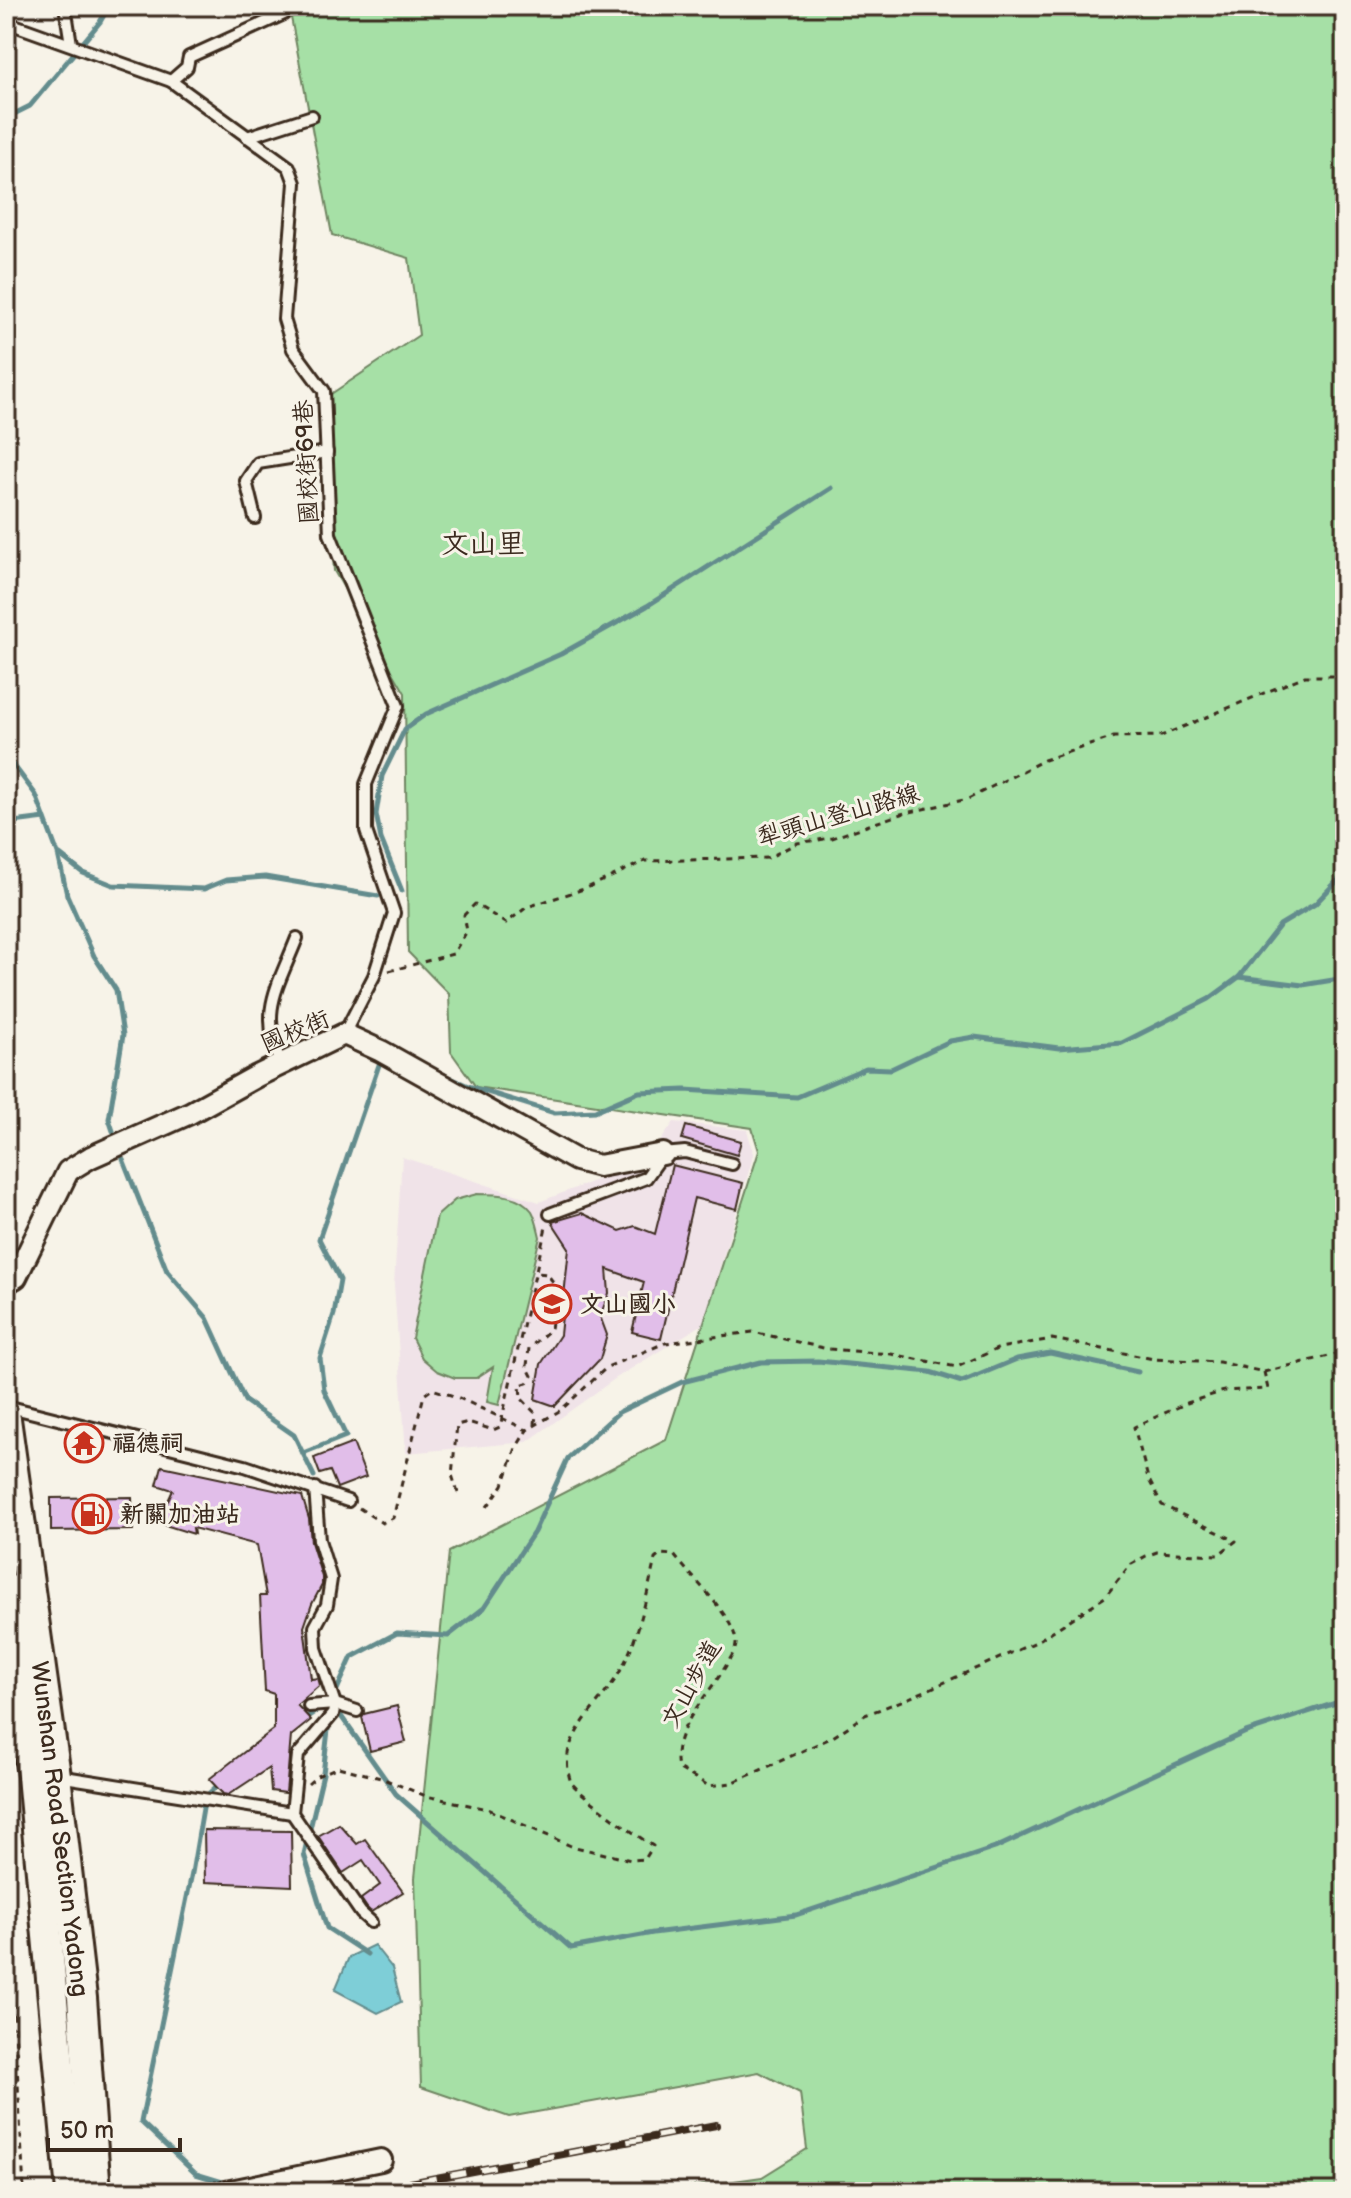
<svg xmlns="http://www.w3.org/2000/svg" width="1351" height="2198" font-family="'Balsamiq Sans','LXGW WenKai TC',sans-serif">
<rect width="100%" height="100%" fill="#f7f3e8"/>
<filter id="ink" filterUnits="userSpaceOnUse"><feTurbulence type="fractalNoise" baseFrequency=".0125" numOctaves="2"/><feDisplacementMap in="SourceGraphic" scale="16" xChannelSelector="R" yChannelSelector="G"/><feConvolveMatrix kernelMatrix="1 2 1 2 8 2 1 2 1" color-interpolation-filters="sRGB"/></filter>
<g filter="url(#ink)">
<polygon fill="#f0e3e8" points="674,1122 747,1130 754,1154 703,1324 616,1378 527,1442 406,1453 394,1285 402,1157 539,1202 646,1161"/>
<g fill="#a6e0a6" stroke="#708562" stroke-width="2">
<polygon points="308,6 1345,6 1345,2192 657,2192 762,2177 807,2149 800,2093 759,2072 509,2117 421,2087 415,1878 449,1552 666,1440 759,1151 752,1128 476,1087 451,1052 449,994 408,952 405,693 334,571 322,400 419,335 409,258 332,235 290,12"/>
<path d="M477 1194C496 1194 520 1194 532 1211 536 1218 538 1229 540 1237L499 1405 487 1402 493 1367 476 1378H455L437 1371 422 1358 412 1338 437 1216 455 1200Z"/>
</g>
<polygon fill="#7eced7" stroke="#638c8d" stroke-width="2" points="374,1945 392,1968 401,2002 378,2013 335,1990 349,1957"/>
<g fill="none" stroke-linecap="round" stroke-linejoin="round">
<g stroke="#638c8d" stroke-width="5">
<polyline points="1124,6 1141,8"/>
<polyline points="6,118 30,106 100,22 109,6"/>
<polyline points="6,755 36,795 58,854 67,895 94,956 116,990 123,1035 109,1119 113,1131"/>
<polyline points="6,823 45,818"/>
<polyline points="60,855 83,873 113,885 204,889 226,880 265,877 378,896"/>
<polyline points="402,891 381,839 376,814 382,776 405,729 426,714 561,654 647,606 831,488"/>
<polyline points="1239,977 1303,985 1345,978"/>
<polyline points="442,1074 468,1086 555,1113 595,1111 639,1092 685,1090 797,1097 866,1068 891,1069 950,1041 974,1037 1059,1048 1122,1043 1209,999 1239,977 1280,925 1315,904 1337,881 1345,878"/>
<polyline points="123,1159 167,1271 207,1318 245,1401 294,1435 314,1476"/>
<polyline points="303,1453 346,1436 324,1390 320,1358 334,1314 340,1280 319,1239 380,1062"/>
<polyline points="321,1497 322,1516"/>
<polyline points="335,1694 352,1657 397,1633 448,1636 484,1608 534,1532 568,1458 619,1412 682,1382 761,1362 818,1361 930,1372 962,1382 1017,1359 1050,1353 1138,1372"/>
<polyline points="336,1709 396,1794 571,1948 653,1933 796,1915 995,1848 1246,1732 1345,1700"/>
<polyline points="304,1719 323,1707"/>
<polyline points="329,1721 323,1774 304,1854 327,1928 367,1954"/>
<polyline points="220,1783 205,1797 192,1873 141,2122 196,2174 229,2184"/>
</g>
</g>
<g fill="#e1bee9" stroke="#3b2a1e" stroke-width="2">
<polygon points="686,1126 741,1141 737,1155 682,1139"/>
<polygon points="672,1165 743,1183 737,1209 694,1198 661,1339 632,1332 644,1282 607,1269 609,1293 600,1316 607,1335 600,1359 555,1406 535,1399 541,1364 560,1335 569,1248 552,1222 582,1213 620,1231 635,1226 655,1234"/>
<polygon points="353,1443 366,1477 337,1488 330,1471 320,1474 314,1458"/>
<polygon points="162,1466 302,1496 309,1519 311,1542 322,1577 322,1585 312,1604 304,1627 311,1679 318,1678 320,1685 297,1705 311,1720 291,1736 286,1793 271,1791 269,1768 228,1795 223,1794 209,1779 274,1729 274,1694 265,1691 260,1596 266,1596 257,1545 193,1528 194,1534 158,1523 173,1490 157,1485"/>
<polygon points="132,1497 133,1530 51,1531 51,1498"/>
<polygon points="397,1706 406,1742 370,1751 362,1717 364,1714"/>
<polygon points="339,1824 357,1844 365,1839 403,1892 371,1912 367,1908 361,1899 380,1885 363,1860 343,1873 318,1836"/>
<polygon points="204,1830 291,1831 292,1886 205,1882"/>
</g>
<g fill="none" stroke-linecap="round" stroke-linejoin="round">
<defs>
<g id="lane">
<polyline points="65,6 71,44"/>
<polyline points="6,22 171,81 289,167 295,183 284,319 293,349 324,391 330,534 398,706 366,784 366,831 394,913 374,976 344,1034"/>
<polyline points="171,81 187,67 189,57 284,14"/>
<polyline points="247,137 312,116"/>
<polyline points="255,518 246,481 258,463 327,452"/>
<path d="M281 1064C259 1010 277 989 297 938"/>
<polyline points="550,1214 646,1178 663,1154 685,1152 732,1164"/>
<polyline points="6,1409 14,1408 245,1466 348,1501"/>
<polyline points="309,1706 335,1704 316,1648 315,1627 327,1605 331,1579 319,1540 315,1488"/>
<polyline points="357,1711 335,1704 333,1714 298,1755 292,1813 361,1913 371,1922"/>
<polyline points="58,1776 292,1813"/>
</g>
<g id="street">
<polyline points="6,1283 16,1277 68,1171 91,1157 190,1113 257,1076 344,1034 381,1051 576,1160 599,1166 663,1154"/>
<polyline points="226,2192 381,2160"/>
</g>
<g id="secondary">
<polyline points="6,1419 56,1776 82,1998 96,2192"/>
<polyline points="6,1588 32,1776 71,2192"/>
</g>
</defs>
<use href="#lane" stroke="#3b2a1e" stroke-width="16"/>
<use href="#street" stroke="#3b2a1e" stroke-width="26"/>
<use href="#secondary" stroke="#3b2a1e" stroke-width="34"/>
<g stroke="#3b2a1e" stroke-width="3" stroke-dasharray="6 6" stroke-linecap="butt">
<polyline points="389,971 453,954 467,931 464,915 475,904 506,923 527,907 587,888 645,861 768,858 797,843 832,838 901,814 968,799 1044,760 1114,737 1161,736 1305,676 1345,676"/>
<polyline points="535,1424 536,1414 521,1398 520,1385 527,1383 532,1376 527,1366 529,1348 551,1329 557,1287 547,1274 537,1273"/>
<polyline points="458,1493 452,1475 457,1425 468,1422 493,1430 500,1427 546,1227"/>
<polyline points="487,1507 503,1485 516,1448 527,1430"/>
<polyline points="359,1508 382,1523 393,1518 424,1395 432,1389 457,1397 527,1430 561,1410 607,1367 665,1343 753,1332 828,1349 891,1354 957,1367 999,1348 1052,1339 1154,1359 1219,1362 1264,1372 1345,1352"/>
<path d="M308 1784 317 1776 338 1767 381 1778 426 1796 488 1809 571 1846 631 1860 645 1859 653 1846C641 1839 575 1791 571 1782 567 1773 566 1756 570 1746 580 1720 603 1699 618 1675 639 1639 646 1598 655 1559L661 1554 674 1555C690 1576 733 1615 736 1641 737 1649 731 1657 727 1664 709 1696 670 1729 678 1768L709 1786 732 1783 833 1737 865 1715 909 1698 1036 1642 1105 1597 1130 1565 1146 1556 1157 1552 1218 1555 1236 1541 1162 1505 1148 1478 1134 1427 1187 1403 1224 1391 1268 1389 1264 1372"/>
<polyline points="6,1870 24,2190"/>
</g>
<use href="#lane" stroke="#f7f3e8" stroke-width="10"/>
<use href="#street" stroke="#f7f3e8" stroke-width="20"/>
<use href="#secondary" stroke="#f7f3e8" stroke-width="28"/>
<defs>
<polyline id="rail" points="362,2192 716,2125"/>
</defs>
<use href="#rail" stroke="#3b2a1e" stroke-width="8"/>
<use href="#rail" stroke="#f7f3e8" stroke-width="5" stroke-dasharray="15" stroke-linecap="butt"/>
</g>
</g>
<defs>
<symbol id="school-ring" viewBox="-11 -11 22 22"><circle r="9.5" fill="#f7f3e8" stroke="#c8321e" stroke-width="1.5"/><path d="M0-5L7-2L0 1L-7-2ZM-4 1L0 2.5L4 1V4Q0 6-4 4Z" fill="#c8321e"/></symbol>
<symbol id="temple-ring" viewBox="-11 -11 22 22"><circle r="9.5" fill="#f7f3e8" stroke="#c8321e" stroke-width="1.5"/><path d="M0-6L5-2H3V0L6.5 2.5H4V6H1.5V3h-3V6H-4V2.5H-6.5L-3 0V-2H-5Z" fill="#c8321e"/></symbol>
<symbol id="fuel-ring" viewBox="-11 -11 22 22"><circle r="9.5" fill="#f7f3e8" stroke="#c8321e" stroke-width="1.5"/><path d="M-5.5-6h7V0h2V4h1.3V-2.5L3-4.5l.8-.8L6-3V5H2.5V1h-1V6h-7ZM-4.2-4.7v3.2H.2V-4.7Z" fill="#c8321e"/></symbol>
</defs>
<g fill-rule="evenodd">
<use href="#school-ring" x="530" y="1282" width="44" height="44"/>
<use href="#temple-ring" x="62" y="1421" width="44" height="44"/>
<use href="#fuel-ring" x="70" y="1492" width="44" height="44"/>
</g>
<g text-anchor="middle" stroke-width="6" stroke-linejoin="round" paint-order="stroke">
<g font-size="24" fill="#3b2a1e" stroke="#f7f3e8">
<text transform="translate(306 462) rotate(-93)" y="8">國校街69巷</text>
<text transform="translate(838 815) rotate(-16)" y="8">犁頭山登山路線</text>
<text transform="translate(295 1031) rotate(-23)" y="8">國校街</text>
<text transform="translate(691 1684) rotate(-61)" y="8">文山步道</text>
<text transform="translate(60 1829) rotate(83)" y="8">Wunshan Road Section Yadong</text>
</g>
<g font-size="24" font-weight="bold" fill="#3b2a1e" stroke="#f7f3e8" text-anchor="start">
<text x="580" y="1312">文山國小</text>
<text x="112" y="1451">福德祠</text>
<text x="120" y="1522">新關加油站</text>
</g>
<g font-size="28" fill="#3b2a1e" stroke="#f7f3e8">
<text x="483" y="553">文山里</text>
</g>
</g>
<rect width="1351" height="2198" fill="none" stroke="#f7f3e8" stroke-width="32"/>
<rect x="16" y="16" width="1319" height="2166" fill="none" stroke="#3b2a1e" stroke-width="3" filter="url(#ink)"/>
<path d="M48 2138v12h132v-12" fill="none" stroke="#3b2a1e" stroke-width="4"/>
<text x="60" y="2138" font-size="24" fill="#3b2a1e" stroke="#f7f3e8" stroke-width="6" paint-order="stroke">50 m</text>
</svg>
